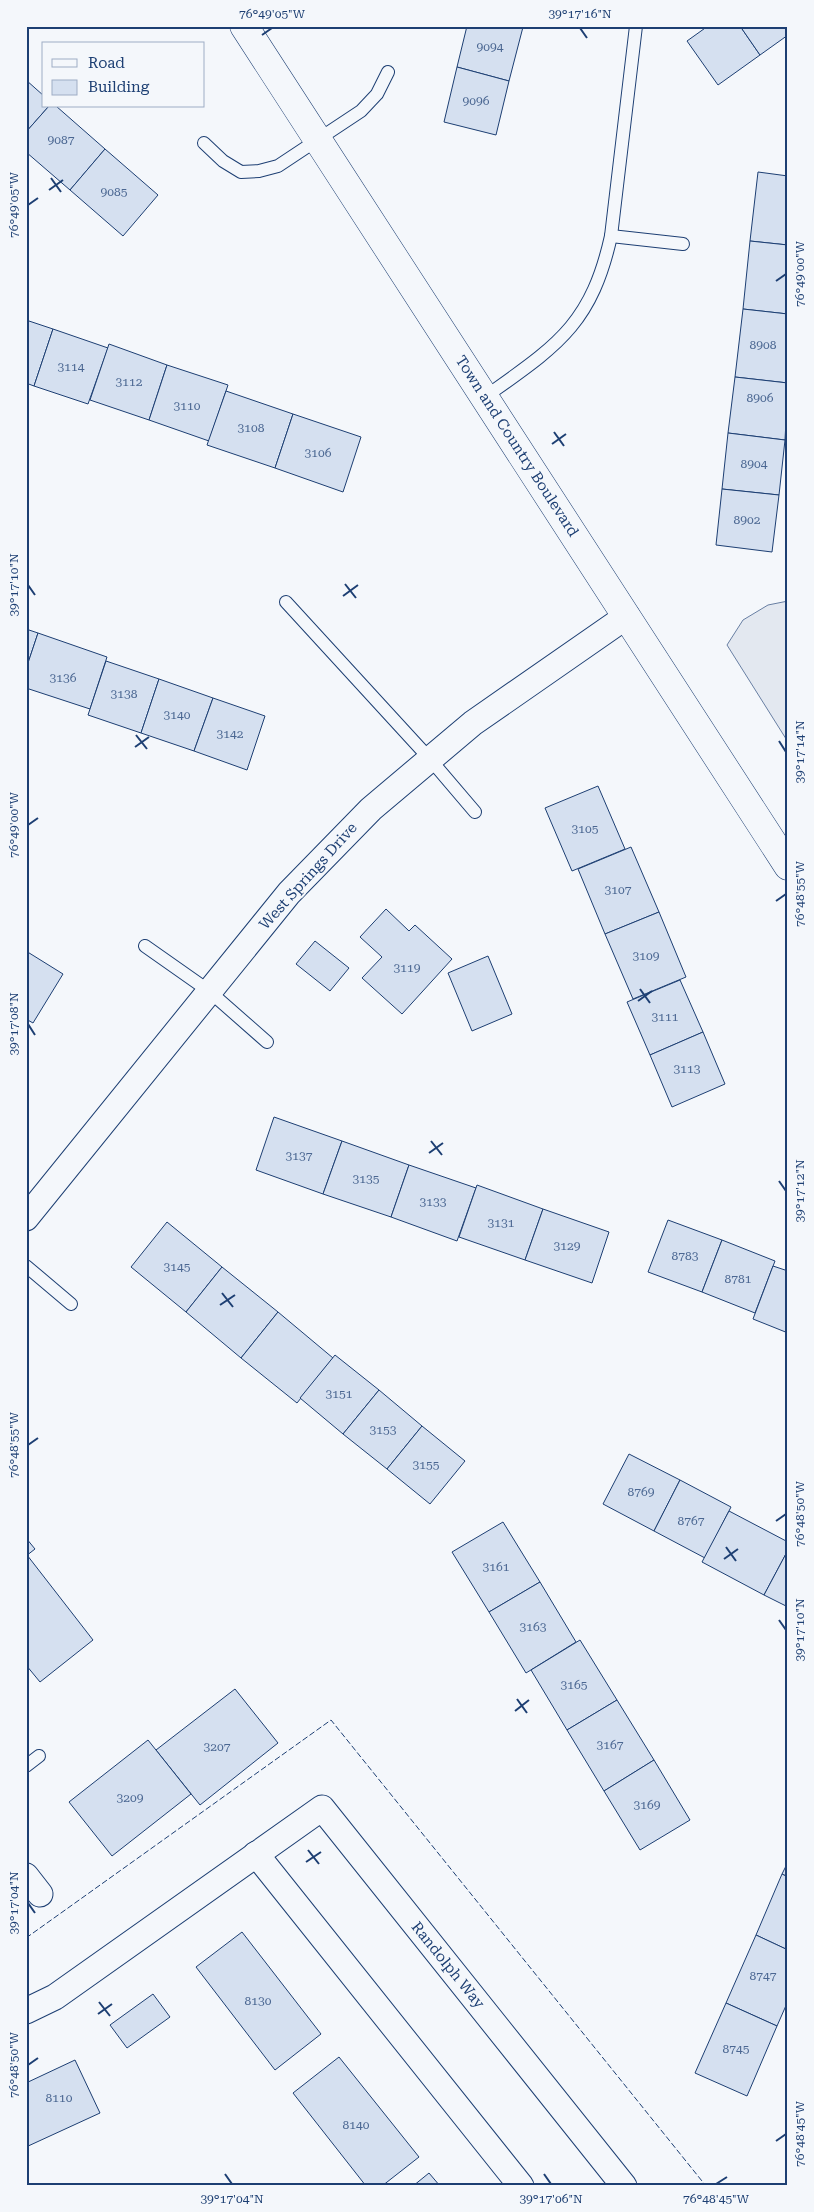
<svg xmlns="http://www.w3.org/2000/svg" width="814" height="2212" font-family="'Roboto Serif',serif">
<rect width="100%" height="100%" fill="#f4f7fb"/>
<polygon fill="#e3e8f0" stroke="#687fa3" points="788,601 788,742 727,645 743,620 768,605"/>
<g fill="#d5e0f0" stroke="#1d3f73">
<polygon points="467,26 523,27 509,81 457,67"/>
<polygon points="708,26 740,26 760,55 718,85 687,41"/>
<polygon points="740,26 788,26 788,35 760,55"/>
<polygon points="457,67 509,81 496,135 444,122"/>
<polygon points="26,80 44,96 44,106 49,106 26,132"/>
<polygon points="49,106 56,106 105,149 70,190 26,152 26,132"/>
<polygon points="105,149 158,195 123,236 70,190"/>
<polygon points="758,172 788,176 788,245 750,241"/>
<polygon points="750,241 788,245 788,314 743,309"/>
<polygon points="743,309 788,314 788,383 735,377"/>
<polygon points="26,320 53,329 34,386 26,383"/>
<polygon points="53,329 108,348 88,404 34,386"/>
<polygon points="109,344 167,365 149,420 90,400"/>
<polygon points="167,365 228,385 209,441 149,420"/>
<polygon points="735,377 788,383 785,440 728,433"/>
<polygon points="226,391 293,414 275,468 207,445"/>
<polygon points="293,414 361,437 343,492 275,468"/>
<polygon points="728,433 785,440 779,495 722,489"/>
<polygon points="722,489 779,495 772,552 716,545"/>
<polygon points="26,629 38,633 26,669"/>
<polygon points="38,633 107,657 90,709 26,688 26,669"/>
<polygon points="106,661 159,679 141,733 88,715"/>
<polygon points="159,679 213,698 194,751 141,733"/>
<polygon points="213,698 265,716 247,770 194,751"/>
<polygon points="598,786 625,849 572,871 545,808"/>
<polygon points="631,847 659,912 605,934 578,869"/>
<polygon points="386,909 409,931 415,925 452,959 402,1014 362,978 382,957 360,937"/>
<polygon points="659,912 686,977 633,999 605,934"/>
<polygon points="315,941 349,968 330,991 296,964"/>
<polygon points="26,951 63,974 33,1023 26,1019"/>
<polygon points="488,956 512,1014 472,1031 448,973"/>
<polygon points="680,980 703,1032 650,1055 627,1002"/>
<polygon points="703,1032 725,1084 672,1107 650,1055"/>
<polygon points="274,1117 342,1141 323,1194 256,1170"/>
<polygon points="342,1141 409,1165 391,1217 323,1194"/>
<polygon points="409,1165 476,1188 457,1241 391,1217"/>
<polygon points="477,1185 543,1209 525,1260 459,1237"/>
<polygon points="543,1209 609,1232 592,1283 525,1260"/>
<polygon points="668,1220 722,1240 702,1292 648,1272"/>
<polygon points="167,1222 222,1267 186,1312 131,1267"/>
<polygon points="722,1240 775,1261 755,1313 702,1292"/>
<polygon points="773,1266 788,1271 788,1333 753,1319"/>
<polygon points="222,1267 278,1312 241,1358 186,1312"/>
<polygon points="278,1312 333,1358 297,1403 241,1358"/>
<polygon points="335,1355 379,1390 343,1434 300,1398"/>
<polygon points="379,1390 422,1426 387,1469 343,1434"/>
<polygon points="422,1426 465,1461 430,1504 387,1469"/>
<polygon points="629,1454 680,1480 654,1531 603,1504"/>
<polygon points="680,1480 731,1507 705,1558 654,1531"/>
<polygon points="729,1511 788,1542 788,1550 764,1595 702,1562"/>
<polygon points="503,1522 540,1582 489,1612 452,1552"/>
<polygon points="26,1538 35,1549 26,1556"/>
<polygon points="788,1550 788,1607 764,1595"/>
<polygon points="27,1555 93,1640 40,1682 26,1665"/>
<polygon points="540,1582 576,1642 526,1673 489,1612"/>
<polygon points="580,1640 617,1700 567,1730 531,1670"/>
<polygon points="235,1689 278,1743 200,1805 156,1750"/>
<polygon points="617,1700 654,1760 604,1791 567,1730"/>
<polygon points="148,1740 191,1794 112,1856 69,1802"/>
<polygon points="654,1760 690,1820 640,1850 604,1791"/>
<polygon points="788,1862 788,1877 782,1874"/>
<polygon points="782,1874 788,1877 788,1950 756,1935"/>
<polygon points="242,1932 321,2034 275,2070 196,1967"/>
<polygon points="756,1935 788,1950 788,2001 777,2026 726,2003"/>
<polygon points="153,1994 170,2017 127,2048 110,2025"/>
<polygon points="726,2003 777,2026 747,2096 695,2073"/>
<polygon points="339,2057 419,2157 382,2186 366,2186 293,2093"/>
<polygon points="75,2060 100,2113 26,2147 26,2083"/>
<polygon points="429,2173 440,2186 413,2186"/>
</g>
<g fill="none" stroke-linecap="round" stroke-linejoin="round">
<defs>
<g id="lane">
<polyline points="204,143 223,161 241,172 259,171 278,166 361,111 377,94 388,72"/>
<polyline points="611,236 683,244"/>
<path d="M485 397C556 346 591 326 611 236L636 26"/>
<polyline points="286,602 429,758 475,812"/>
<polyline points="145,946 209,991 267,1042"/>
<polyline points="26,1266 71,1304"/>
<polyline points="26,1766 39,1756"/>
</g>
<g id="street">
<polyline points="26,1218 289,893 371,809 473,723 627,616"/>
<polyline points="256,1854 521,2186"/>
<polyline points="26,1876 40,1894"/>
<polyline points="26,2011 55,1997 322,1808 624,2186"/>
</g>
<polyline id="secondary" points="244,26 788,866"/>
</defs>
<use href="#lane" stroke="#1d3f73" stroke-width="14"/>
<use href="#street" stroke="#1d3f73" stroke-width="27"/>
<use href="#secondary" stroke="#1d3f73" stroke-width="29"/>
<use href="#lane" stroke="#f4f7fb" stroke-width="12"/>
<use href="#street" stroke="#f4f7fb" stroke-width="25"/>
<use href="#secondary" stroke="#f4f7fb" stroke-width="28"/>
<polyline stroke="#1d3f73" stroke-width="1" stroke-dasharray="6 2.5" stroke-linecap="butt" points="26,1938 331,1720 706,2186"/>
</g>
<path fill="none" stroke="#1d3f73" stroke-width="2" d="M580 28 587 38M262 35 272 28M51 178 61 192M49 190 63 180M28 205 38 198M776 281 786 274M554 432 564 446M552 444 566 434M345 584 356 598M28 585 35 595M343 596 358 585M136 735 147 749M779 741 786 752M135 747 149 737M28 825 38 818M776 901 786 894M640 989 650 1003M638 1001 652 991M28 1024 35 1035M431 1141 442 1155M429 1153 443 1143M779 1181 786 1191M222 1293 233 1307M220 1305 235 1295M28 1445 38 1438M776 1521 786 1514M726 1547 736 1561M724 1559 738 1549M779 1620 786 1630M517 1699 527 1713M515 1711 529 1700M308 1850 319 1864M306 1862 321 1852M28 1903 35 1913M99 2002 110 2016M98 2014 112 2004M28 2065 38 2058M776 2141 786 2134M225 2174 232 2184M544 2174 551 2184M716 2184 727 2177"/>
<g text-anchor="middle" stroke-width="4" stroke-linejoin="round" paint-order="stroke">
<g font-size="12" fill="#4b6792">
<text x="490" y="51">9094</text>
<text x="476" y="105">9096</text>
<text x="61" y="144">9087</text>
<text x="114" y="196">9085</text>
<text x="763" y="349">8908</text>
<text x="71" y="371">3114</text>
<text x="129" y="386">3112</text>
<text x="760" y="402">8906</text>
<text x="187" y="410">3110</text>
<text x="251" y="432">3108</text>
<text x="318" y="457">3106</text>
<text x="754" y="468">8904</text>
<text x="747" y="524">8902</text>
<text x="63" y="682">3136</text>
<text x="124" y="698">3138</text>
<text x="177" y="719">3140</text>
<text x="230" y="738">3142</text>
<text x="585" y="833">3105</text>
<text x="618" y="894">3107</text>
<text x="646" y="960">3109</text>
<text x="407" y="972">3119</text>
<text x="665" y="1021">3111</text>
<text x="687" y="1073">3113</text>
<text x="299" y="1160">3137</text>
<text x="366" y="1183">3135</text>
<text x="433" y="1206">3133</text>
<text x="501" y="1227">3131</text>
<text x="567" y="1250">3129</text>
<text x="685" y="1260">8783</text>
<text x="177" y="1271">3145</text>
<text x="738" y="1283">8781</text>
<text x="339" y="1398">3151</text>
<text x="383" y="1434">3153</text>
<text x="426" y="1469">3155</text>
<text x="641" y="1496">8769</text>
<text x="691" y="1525">8767</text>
<text x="496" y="1571">3161</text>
<text x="533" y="1631">3163</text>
<text x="574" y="1689">3165</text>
<text x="610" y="1749">3167</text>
<text x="217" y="1751">3207</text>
<text x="130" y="1802">3209</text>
<text x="647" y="1809">3169</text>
<text x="763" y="1980">8747</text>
<text x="258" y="2005">8130</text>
<text x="736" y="2053">8745</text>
<text x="59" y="2102">8110</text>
<text x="356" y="2129">8140</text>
</g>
<g font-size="15" fill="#1d3f73" stroke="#f4f7fb">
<text transform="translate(517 446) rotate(57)" y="5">Town and Country Boulevard</text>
<text transform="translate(308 876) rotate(-48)" y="5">West Springs Drive</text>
<text transform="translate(448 1965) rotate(51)" y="5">Randolph Way</text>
</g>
</g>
<rect width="814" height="2212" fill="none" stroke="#f4f7fb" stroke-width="55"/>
<rect x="42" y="42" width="162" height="65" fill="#f4f7fb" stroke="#9eadc5"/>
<rect x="52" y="59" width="25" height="8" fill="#f4f7fb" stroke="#9eadc5"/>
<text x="88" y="68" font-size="15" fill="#1d3f73">Road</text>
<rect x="52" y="80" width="25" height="15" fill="#d5e0f0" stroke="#9eadc5"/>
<text x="88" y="92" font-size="15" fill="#1d3f73">Building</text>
<rect x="28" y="28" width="758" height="2156" fill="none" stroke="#1d3f73" stroke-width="2"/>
<g font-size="12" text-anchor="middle" fill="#1d3f73">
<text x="272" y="18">76°49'05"W</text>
<text x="580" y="18">39°17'16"N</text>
<text transform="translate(14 205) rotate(-90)" y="4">76°49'05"W</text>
<text transform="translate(800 274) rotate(-90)" y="4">76°49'00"W</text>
<text transform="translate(14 585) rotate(-90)" y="4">39°17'10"N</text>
<text transform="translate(800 752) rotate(-90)" y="4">39°17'14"N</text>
<text transform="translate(14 825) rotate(-90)" y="4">76°49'00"W</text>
<text transform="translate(800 894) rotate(-90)" y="4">76°48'55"W</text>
<text transform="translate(14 1024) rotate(-90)" y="4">39°17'08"N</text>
<text transform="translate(800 1191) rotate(-90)" y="4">39°17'12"N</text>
<text transform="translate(14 1445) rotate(-90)" y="4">76°48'55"W</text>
<text transform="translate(800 1514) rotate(-90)" y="4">76°48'50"W</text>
<text transform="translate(800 1630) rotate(-90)" y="4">39°17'10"N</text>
<text transform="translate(14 1903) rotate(-90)" y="4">39°17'04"N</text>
<text transform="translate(14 2065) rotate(-90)" y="4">76°48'50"W</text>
<text transform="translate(800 2134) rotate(-90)" y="4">76°48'45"W</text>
<text x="232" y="2203">39°17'04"N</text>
<text x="551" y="2203">39°17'06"N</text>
<text x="716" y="2203">76°48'45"W</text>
</g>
</svg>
